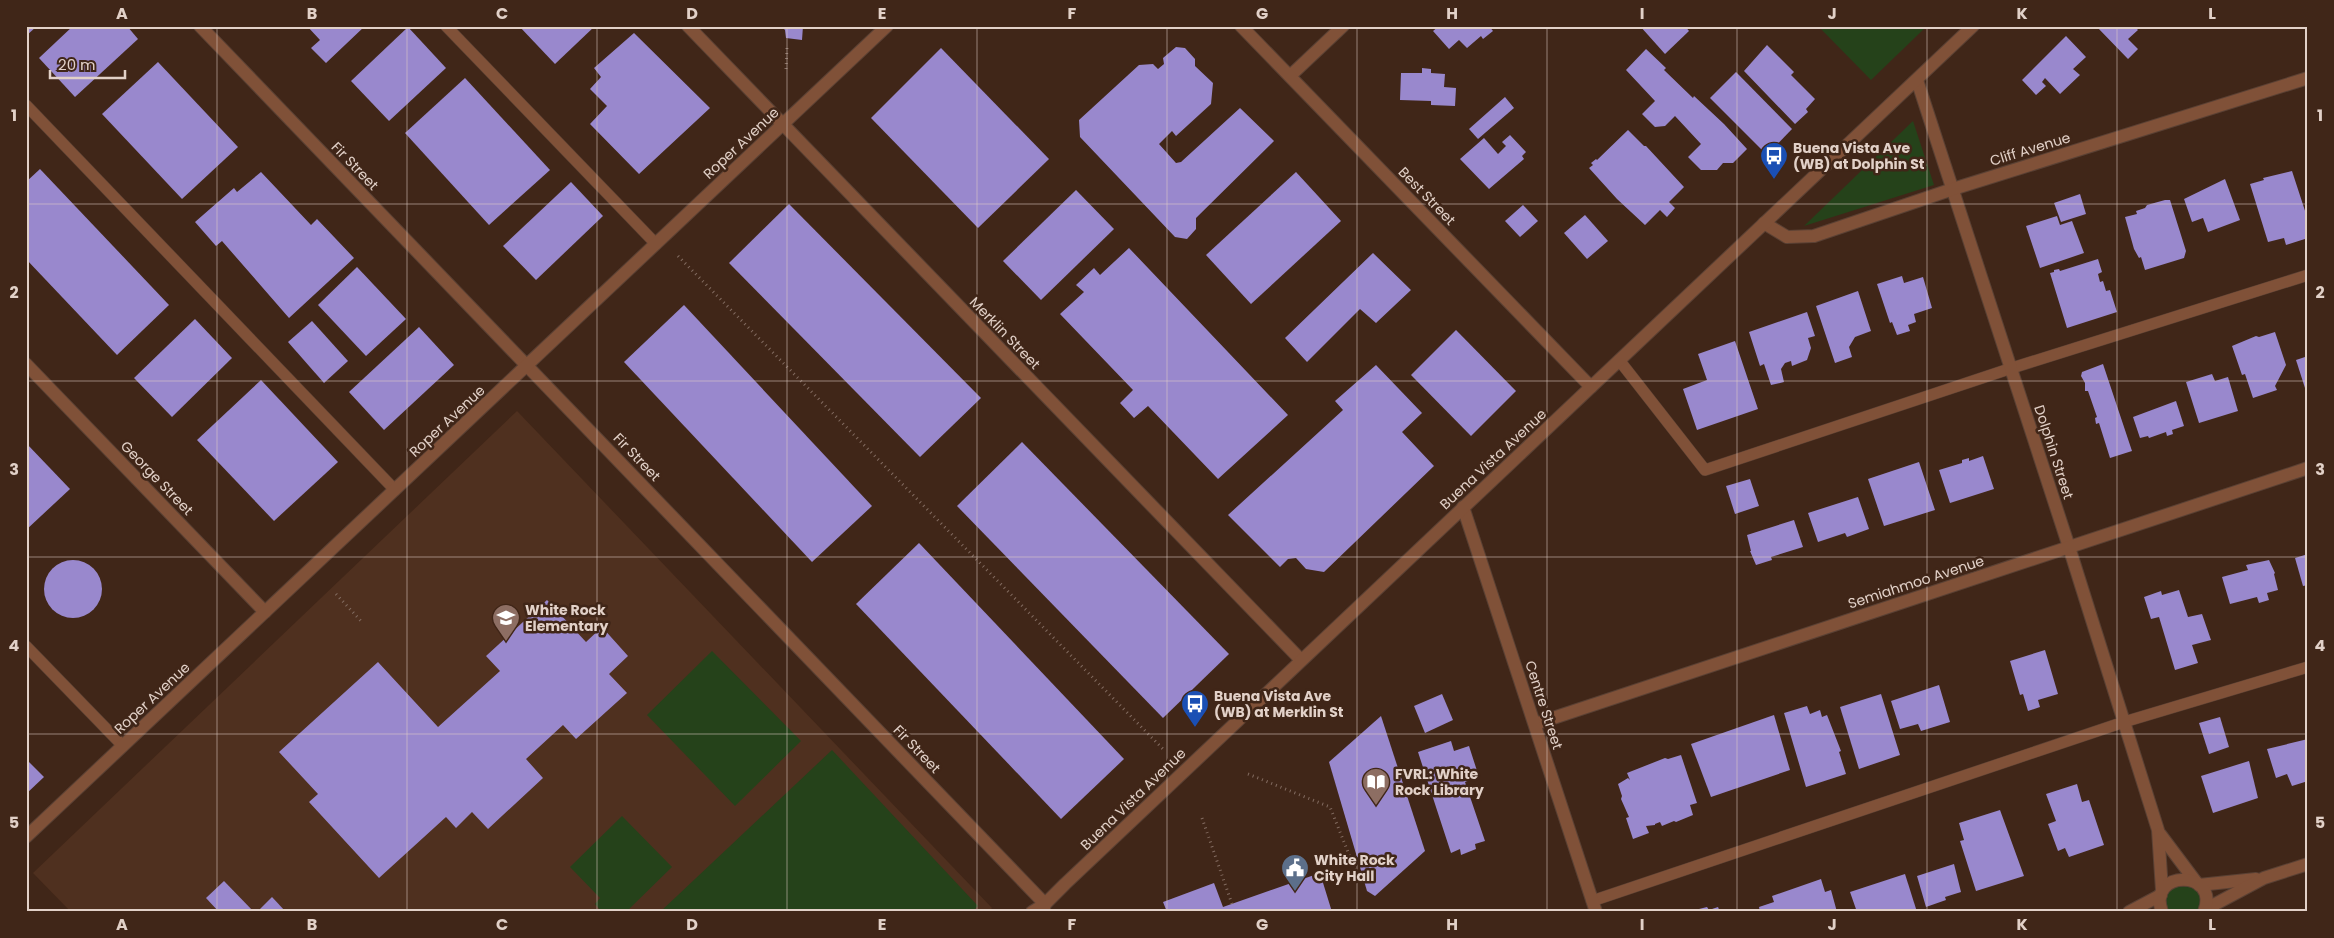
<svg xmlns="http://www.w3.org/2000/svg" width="2334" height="938" font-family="Poppins,sans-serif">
<rect width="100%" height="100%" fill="#402618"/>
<polygon fill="#4f301f" points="517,411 992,908 988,912 71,912 33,873"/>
<g fill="#25421a">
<polygon points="1818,26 1927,26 1871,80"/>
<polygon points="1913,121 1934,185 1804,226"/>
<polygon points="712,651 801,741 735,806 647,715"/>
<polygon points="832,750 978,906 972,912 660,912"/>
<polygon points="622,816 672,867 626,912 602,912 595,904 600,898 570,867"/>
<polygon points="2172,883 2199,887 2203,912 2164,912 2163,894"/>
</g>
<g fill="#9988cd">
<polygon points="26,26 37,26 26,36"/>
<polygon points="73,26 127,26 138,39 75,97 39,58"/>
<polygon points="307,26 365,26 326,63 311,48 320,40"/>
<polygon points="519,26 595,26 555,64"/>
<polygon points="781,26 803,26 802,40 786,38 785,30"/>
<polygon points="1439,26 1489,26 1493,31 1483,39 1481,36 1467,48 1459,40 1449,49 1433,31"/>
<polygon points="1640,26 1685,26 1689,31 1665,54"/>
<polygon points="2096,26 2134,26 2138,30 2128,39 2138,49 2128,59"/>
<polygon points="408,27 446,68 389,121 351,81"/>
<polygon points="634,33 710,108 639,174 590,124 607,106 590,89 601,77 594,68"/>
<polygon points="2066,36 2086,57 2073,69 2080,75 2060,94 2045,78 2042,82 2046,86 2036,95 2022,80"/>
<polygon points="1767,45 1794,72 1791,75 1815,99 1806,109 1808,112 1795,124 1744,71"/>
<polygon points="1176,47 1185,48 1195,59 1195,66 1213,83 1211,104 1176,136 1172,131 1159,144 1176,163 1181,162 1240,108 1274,141 1196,218 1196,229 1187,239 1175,237 1080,137 1079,120 1139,65 1153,64 1158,69 1164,64 1163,58"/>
<polygon points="941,48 1049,159 978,228 871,118"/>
<polygon points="1646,49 1666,68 1664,70 1693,98 1694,96 1724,124 1747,149 1733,163 1723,163 1717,170 1701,170 1688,157 1701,144 1675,116 1665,126 1655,127 1642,114 1655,101 1626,70"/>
<polygon points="158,62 238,147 182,199 102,114"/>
<polygon points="1422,68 1431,69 1431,73 1445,74 1444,87 1456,88 1455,106 1431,105 1431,101 1400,100 1401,73 1422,73"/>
<polygon points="1736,72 1792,129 1767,155 1710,98"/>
<polygon points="465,78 550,170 489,225 405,133"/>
<polygon points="1505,97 1514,108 1478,139 1469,129"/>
<polygon points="1628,130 1644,146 1646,146 1684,187 1669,202 1675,208 1667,217 1660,210 1645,225 1617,199 1589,168 1593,165 1591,163 1596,159 1597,160"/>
<polygon points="1510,135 1526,152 1522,156 1524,159 1489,189 1460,159 1484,138 1498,154 1506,146 1502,142"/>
<polygon points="40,169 169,305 117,355 26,259 26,182"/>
<polygon points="2292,171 2308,220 2308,238 2286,245 2284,238 2268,242 2250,184 2264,180 2263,178"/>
<polygon points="261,172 311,225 317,219 354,258 289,318 222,241 216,246 195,222 234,188 237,192"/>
<polygon points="1296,172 1341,221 1251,304 1206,255"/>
<polygon points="2225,179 2240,220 2208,232 2203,218 2192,222 2184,199"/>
<polygon points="571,182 603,216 536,280 503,246"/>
<polygon points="1076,190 1114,229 1041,300 1003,261"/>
<polygon points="2080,194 2086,214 2061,222 2054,203"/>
<polygon points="2165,200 2170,200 2186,251 2184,258 2145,270 2141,257 2139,258 2134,249 2125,217 2137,214 2136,211 2145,208 2147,205"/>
<polygon points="789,204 981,398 920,457 729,263"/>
<polygon points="1523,205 1538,221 1520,237 1505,221"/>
<polygon points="1585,215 1608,241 1587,259 1564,233"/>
<polygon points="2057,216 2060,225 2072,221 2084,253 2040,268 2026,226"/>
<polygon points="1129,248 1288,415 1218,479 1148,406 1134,418 1120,403 1133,390 1060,314 1084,292 1076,285 1094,268 1100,275"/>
<polygon points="1373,253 1411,290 1376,323 1360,309 1307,362 1285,338"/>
<polygon points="2098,259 2102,272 2098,274 2100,282 2103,281 2106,291 2110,290 2117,312 2067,328 2050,273 2054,272 2054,270 2059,269 2060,271"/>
<polygon points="357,267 406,319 366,356 318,305"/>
<polygon points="1902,276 1904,283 1923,277 1932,308 1914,314 1916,322 1908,325 1910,331 1897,335 1892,322 1890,323 1877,284"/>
<polygon points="1858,291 1871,331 1855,337 1849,347 1852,357 1835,363 1816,306"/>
<polygon points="684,305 872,506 812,562 624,362"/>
<polygon points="1807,312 1815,336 1808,338 1811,348 1807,360 1792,366 1791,361 1785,363 1781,369 1784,382 1771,385 1764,364 1760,366 1749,332"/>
<polygon points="195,319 232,358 172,417 134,378"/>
<polygon points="312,321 348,361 324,383 288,342"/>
<polygon points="419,327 454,365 384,430 349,392"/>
<polygon points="1456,330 1516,391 1471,436 1411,375"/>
<polygon points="2275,332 2286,365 2275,386 2277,390 2253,398 2245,374 2242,375 2232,346 2256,336 2259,337"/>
<polygon points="1735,341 1758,409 1697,430 1683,389 1707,380 1698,354"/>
<polygon points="2308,356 2308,387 2305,388 2296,360"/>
<polygon points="2103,364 2132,451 2110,458 2099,423 2096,424 2095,418 2097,417 2088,391 2085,391 2085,383 2081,376 2082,372"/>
<polygon points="1376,365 1422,413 1402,432 1434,466 1324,572 1306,569 1296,558 1288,559 1280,567 1228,515 1343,410 1335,401"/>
<polygon points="2212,374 2215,381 2228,377 2238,411 2199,423 2186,382"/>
<polygon points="261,380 338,462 274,521 197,440"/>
<polygon points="2176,401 2184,426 2172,430 2173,434 2167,436 2166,432 2149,438 2148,436 2140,438 2133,417"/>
<polygon points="1022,442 1229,654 1163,718 957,506"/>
<polygon points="26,443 70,489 26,530"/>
<polygon points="1983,456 1994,489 1950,503 1939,470 1962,463 1962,460 1969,458 1969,461"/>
<polygon points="1919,462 1935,510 1884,526 1868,479"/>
<polygon points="1750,479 1759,506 1735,514 1726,486"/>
<polygon points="1858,497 1869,529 1847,537 1845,533 1818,542 1808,513"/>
<polygon points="1794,520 1803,547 1771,557 1772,560 1756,565 1750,551 1751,551 1747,535"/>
<polygon points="919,543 1124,759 1061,819 856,604"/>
<polygon points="2308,554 2308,585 2303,586 2295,558"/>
<circle cx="73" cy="589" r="29"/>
<polygon points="2269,560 2275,573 2274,574 2278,590 2267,593 2269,600 2259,603 2257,597 2230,604 2222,577 2248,570 2246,565"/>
<polygon points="2179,590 2188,617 2202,614 2211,640 2192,645 2198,663 2175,670 2159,617 2151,619 2144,597 2161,591 2162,595"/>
<polygon points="547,600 586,642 602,627 628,656 609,674 627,693 576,739 563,725 526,759 543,778 488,829 472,812 456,828 446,817 379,878 309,802 318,794 279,752 378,662 438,727 500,671 486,656"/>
<polygon points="2045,650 2058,694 2038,700 2040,707 2028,711 2023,694 2020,695 2010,661"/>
<polygon points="1939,685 1950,722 1921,731 1918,724 1900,729 1891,701"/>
<polygon points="1442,694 1453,720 1425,733 1414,706"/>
<polygon points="1881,694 1900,755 1859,769 1840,707"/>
<polygon points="1807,706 1810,714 1820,710 1822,717 1827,715 1841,751 1839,752 1846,774 1806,787 1784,713"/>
<polygon points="1774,715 1790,770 1711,797 1691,744"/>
<polygon points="1381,716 1425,851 1375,896 1367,891 1329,762"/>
<polygon points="2220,717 2229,747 2209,754 2199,723"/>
<polygon points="2308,739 2308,781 2292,786 2287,774 2276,778 2267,749"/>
<polygon points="1451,741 1454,751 1469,746 1479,777 1465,782 1485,841 1475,844 1476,849 1461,855 1460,849 1451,853 1418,752"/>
<polygon points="1681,755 1697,803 1690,805 1693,815 1676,822 1674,821 1662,826 1660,822 1655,824 1655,825 1646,826 1649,833 1633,839 1626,818 1629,817 1621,799 1622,796 1618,784 1628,778 1630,780 1627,773 1665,758 1668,759"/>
<polygon points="26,759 44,777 26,794"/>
<polygon points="2249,761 2258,798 2213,813 2201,776"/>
<polygon points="2077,784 2082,802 2089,800 2104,845 2069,857 2065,848 2058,851 2048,824 2056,821 2046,794"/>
<polygon points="2000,810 2024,876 1976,891 1960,841 1964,840 1959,823"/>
<polygon points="1954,864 1961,892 1945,897 1946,900 1926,907 1917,876"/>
<polygon points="1320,873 1332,912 1167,912 1163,902 1214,883 1223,907"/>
<polygon points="1905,874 1917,912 1857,912 1850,892"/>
<polygon points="1821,879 1825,892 1831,890 1837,912 1760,912 1759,907 1774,902 1772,896"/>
<polygon points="224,881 254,912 219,912 206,898"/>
<polygon points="272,897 286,912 257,912"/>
<polygon points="1707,907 1709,910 1718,907 1720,912 1687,912"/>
</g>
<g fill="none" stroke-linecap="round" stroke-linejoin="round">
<defs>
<g id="service">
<polyline points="446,26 656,244"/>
<polyline points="26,105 395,490"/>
<polyline points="1619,360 1705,470 2012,368 2308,275"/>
<polyline points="26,646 123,746"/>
<polyline points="1592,901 2124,722 2308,667"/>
</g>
<g id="minor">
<polyline points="200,26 1045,904 1032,912"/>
<polyline points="688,26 1301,660"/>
<polyline points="1290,76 1343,26"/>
<polyline points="1917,80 2069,547 2158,830 2162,890"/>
<polyline points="1764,223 1787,237 1814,236 1953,189 2308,78"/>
<polyline points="26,364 265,612"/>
<polyline points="1535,724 2308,468"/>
<polyline points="2160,834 2196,882"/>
<polyline points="26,837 887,26"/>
<polyline points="2199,885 2256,879"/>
<polyline points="2206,909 2264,878 2308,864"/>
<polyline points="2129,912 2161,895"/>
<path d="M2162 912C2146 869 2221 869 2204 912"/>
</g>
<g id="tertiary">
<polyline points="1241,26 1591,387"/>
<polyline points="1463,507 1596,912"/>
<polyline points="1043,912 1045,904 1065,884 1973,26"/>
</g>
</defs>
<use href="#service" stroke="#5a4134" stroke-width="12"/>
<use href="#minor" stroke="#5a4134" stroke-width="14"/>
<use href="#tertiary" stroke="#5a4134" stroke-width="14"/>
<g stroke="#836c61" stroke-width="3" stroke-dasharray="1 4" stroke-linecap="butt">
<polyline points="786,69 787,47"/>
<polyline points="678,256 1164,750"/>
<polyline points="336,594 361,621"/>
<polyline points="1248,774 1330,807 1358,877"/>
<polyline points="1202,818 1232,904"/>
</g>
<use href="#service" stroke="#805138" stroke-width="11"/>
<use href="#minor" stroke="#805138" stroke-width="12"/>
<use href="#tertiary" stroke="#805138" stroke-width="12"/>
</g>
<path fill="none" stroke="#e2d1c8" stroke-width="1" stroke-opacity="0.55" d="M217 26V912M407 26V912M597 26V912M787 26V912M977 26V912M1167 26V912M1357 26V912M1547 26V912M1737 26V912M1927 26V912M2117 26V912M26 204H2308M26 381H2308M26 557H2308M26 734H2308"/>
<defs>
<symbol id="bus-pin" viewBox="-11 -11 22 30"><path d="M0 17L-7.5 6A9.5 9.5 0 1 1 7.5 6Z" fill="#1a4fb4" stroke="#402618"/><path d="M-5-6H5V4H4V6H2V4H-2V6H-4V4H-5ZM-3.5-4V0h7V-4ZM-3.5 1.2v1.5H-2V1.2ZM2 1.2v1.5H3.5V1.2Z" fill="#fff"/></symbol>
<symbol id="school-pin" viewBox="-11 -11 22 30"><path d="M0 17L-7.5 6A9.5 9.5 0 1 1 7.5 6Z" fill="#8d6e63" stroke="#402618"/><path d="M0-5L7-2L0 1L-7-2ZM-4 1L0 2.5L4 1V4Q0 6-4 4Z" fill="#fff"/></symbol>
<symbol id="library-pin" viewBox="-11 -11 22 30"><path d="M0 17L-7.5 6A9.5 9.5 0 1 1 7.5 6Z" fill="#8d6e63" stroke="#402618"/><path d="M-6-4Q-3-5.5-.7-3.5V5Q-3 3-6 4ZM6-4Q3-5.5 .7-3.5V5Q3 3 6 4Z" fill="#fff"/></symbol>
<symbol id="civic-pin" viewBox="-11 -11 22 30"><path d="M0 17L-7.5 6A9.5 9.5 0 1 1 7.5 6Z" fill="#5c6f8a" stroke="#402618"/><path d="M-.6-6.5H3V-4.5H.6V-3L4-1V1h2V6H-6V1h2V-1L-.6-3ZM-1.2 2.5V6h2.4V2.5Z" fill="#fff"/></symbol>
</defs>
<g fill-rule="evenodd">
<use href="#bus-pin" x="1758" y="140" width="32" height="43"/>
<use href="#school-pin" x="490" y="602" width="32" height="43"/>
<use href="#bus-pin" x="1179" y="688" width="32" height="43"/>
<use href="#library-pin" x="1360" y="766" width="32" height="43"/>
<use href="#civic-pin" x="1279" y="852" width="32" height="43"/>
</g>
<g text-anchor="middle" stroke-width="5" stroke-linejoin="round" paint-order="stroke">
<g font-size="14" fill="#e2d1c8" stroke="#402618">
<text transform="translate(741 143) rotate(-43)" y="5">Roper Avenue</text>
<text transform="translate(2030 149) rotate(-17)" y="5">Cliff Avenue</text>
<text transform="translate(355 166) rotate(46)" y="5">Fir Street</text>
<text transform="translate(1427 196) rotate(46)" y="5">Best Street</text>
<text transform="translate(1005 333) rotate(46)" y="5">Merklin Street</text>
<text transform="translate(447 421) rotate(-43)" y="5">Roper Avenue</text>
<text transform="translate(2054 452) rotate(72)" y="5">Dolphin Street</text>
<text transform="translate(637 457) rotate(46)" y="5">Fir Street</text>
<text transform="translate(1493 459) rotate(-43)" y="5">Buena Vista Avenue</text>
<text transform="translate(157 478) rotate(46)" y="5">George Street</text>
<text transform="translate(1916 582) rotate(-18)" y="5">Semiahmoo Avenue</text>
<text transform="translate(152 698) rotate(-43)" y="5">Roper Avenue</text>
<text transform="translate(1544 705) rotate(72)" y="5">Centre Street</text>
<text transform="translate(917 749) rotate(46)" y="5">Fir Street</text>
<text transform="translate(1133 799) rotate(-44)" y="5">Buena Vista Avenue</text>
</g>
<g font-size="14" font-weight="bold" fill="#e2d1c8" stroke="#402618" text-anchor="start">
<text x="1793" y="153">Buena Vista Ave<tspan x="1793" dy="16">(WB) at Dolphin St</tspan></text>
<text x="525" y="615">White Rock<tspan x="525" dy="16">Elementary</tspan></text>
<text x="1214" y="701">Buena Vista Ave<tspan x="1214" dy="16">(WB) at Merklin St</tspan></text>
<text x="1395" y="779">FVRL: White<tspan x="1395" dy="16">Rock Library</tspan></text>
<text x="1314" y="865">White Rock<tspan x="1314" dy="16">City Hall</tspan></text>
</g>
</g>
<rect width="2334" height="938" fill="none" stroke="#402618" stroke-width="55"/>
<path d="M50 70v8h75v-8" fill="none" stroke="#e2d1c8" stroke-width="2.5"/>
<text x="58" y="70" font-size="15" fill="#e2d1c8" stroke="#402618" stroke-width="4" paint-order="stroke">20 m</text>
<rect x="28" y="28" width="2278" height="882" fill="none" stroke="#e2d1c8" stroke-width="2"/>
<g font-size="16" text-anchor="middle" font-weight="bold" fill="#e2d1c8">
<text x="122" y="19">A</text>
<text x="312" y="19">B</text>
<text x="502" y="19">C</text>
<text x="692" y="19">D</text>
<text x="882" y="19">E</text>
<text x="1072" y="19">F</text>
<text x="1262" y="19">G</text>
<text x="1452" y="19">H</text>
<text x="1642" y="19">I</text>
<text x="1832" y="19">J</text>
<text x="2022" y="19">K</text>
<text x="2212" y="19">L</text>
<text x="14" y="121">1</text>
<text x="2320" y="121">1</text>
<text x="14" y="298">2</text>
<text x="2320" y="298">2</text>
<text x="14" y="475">3</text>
<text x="2320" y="475">3</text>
<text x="14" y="651">4</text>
<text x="2320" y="651">4</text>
<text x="14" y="828">5</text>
<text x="2320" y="828">5</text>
<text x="122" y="930">A</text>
<text x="312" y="930">B</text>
<text x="502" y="930">C</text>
<text x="692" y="930">D</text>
<text x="882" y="930">E</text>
<text x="1072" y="930">F</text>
<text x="1262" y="930">G</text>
<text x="1452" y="930">H</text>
<text x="1642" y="930">I</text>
<text x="1832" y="930">J</text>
<text x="2022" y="930">K</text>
<text x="2212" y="930">L</text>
</g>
</svg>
